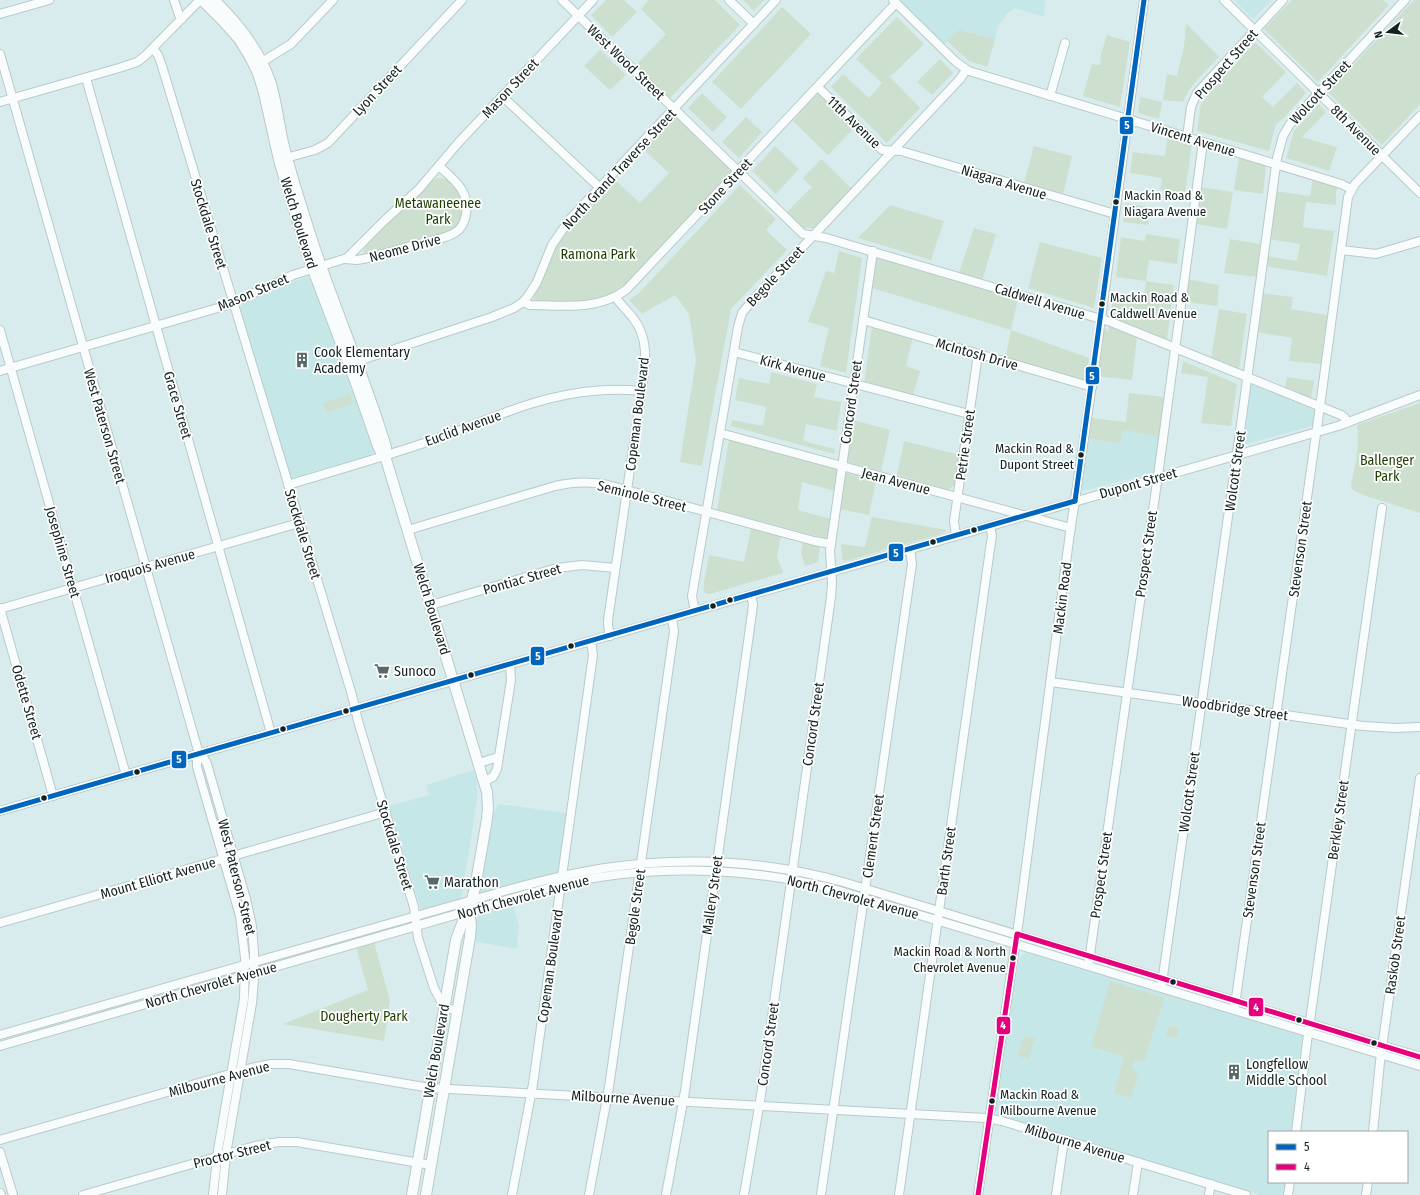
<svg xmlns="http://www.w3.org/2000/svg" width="1420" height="1195" font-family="'Fira Sans Condensed',sans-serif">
<rect width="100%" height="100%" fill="#d9eced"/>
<g fill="#c6e7e8">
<polygon points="898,0 1046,0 1044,17 1015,8 1006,14 1005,18 998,26 995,39 963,31 960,29 943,45"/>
<polygon points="1234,0 1272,0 1253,19"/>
<polygon points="306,277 312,278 346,367 375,451 370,456 295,479 289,477 239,309 240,307 243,304 269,290"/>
<polygon points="1251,384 1314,410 1313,426 1244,445"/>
<polygon points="1123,430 1159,437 1155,473 1081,491 1089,439 1120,444"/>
<polygon points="474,770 477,783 477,800 461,900 421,910 389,806 429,795 426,785"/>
<polygon points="498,804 567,813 559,872 480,893 494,812"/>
<polygon points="512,901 519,926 517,949 472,941 478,912"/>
<polygon points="1025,952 1028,952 1302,1034 1303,1040 1292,1132 1269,1132 1269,1182 1286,1182 1284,1195 1260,1195 999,1116 996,1112 995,1107 1003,1048 1019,958"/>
</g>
<g fill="#cde0d0">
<polygon points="606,0 624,0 637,12 612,37 591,15"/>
<polygon points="647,0 715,0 740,25 670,98 636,65 666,34 641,9 648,1"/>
<polygon points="743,0 764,0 754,11"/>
<polygon points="1292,0 1383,0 1389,5 1318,82 1264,29"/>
<polygon points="1414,0 1420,0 1420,104 1382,145 1328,92"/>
<polygon points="782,7 811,34 741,109 712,82"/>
<polygon points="897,17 924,44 890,77 920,108 887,143 831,87 843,74 869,98 882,83 856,59"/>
<path d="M1186 23 1219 57C1206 71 1190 84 1183 102L1163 100 1167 74 1177 76 1184 47Z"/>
<polygon points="960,29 963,31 995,39 987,67 969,61 947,41"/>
<polygon points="1107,35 1130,42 1120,107 1083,96 1092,64 1100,65 1101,54"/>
<polygon points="1255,42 1286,72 1262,97 1273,107 1297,83 1306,93 1283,119 1276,124 1269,151 1197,131 1201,103"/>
<polygon points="600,50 626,75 610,90 584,66"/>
<polygon points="940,59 953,73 932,95 917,82"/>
<polygon points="702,93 727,117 713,132 688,108"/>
<polygon points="819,94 853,129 828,155 793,121 814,97"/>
<polygon points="1140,97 1162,102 1159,119 1138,113"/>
<polygon points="1319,104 1326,112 1302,137 1337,147 1329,171 1286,158 1294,131"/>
<path d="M675 114 734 171 632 279 609 295 598 299 580 302 534 300V295C545 281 547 262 555 247 568 221 593 199 613 178L640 203 669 173 642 148Z"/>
<polygon points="746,117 762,132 739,158 722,142"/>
<polygon points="1168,135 1192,143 1185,194 1160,190 1162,178 1130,173 1133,152 1165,156"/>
<polygon points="775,146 799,169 776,194 752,171"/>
<polygon points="1034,146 1072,156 1063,195 1024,183"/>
<polygon points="1239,156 1266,165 1263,194 1234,190"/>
<polygon points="821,159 852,189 813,228 804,228 787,212 812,187 803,178"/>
<path d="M437 178C459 176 467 203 462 220 460 224 455 228 452 232L369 255 363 252 365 245 432 181Z"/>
<polygon points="1313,178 1338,187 1336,192 1336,205 1306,202 1303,227 1334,231 1327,276 1264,266 1266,256 1297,261 1300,244 1268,239 1275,191 1310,196"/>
<polygon points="740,185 776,219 766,230 787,250 731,309 702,466 680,462 696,360 689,314 675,295 642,314 629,300 639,293"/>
<polygon points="1200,187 1233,192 1227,229 1196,224"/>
<polygon points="1125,203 1150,207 1148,225 1123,222"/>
<polygon points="890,205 944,221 931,260 858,238"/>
<polygon points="974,228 996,234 982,281 959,273"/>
<polygon points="1146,234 1180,239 1177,264 1149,260 1146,281 1174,285 1167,339 1110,319 1113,297 1143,301 1146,281 1116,277 1121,237 1145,241"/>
<polygon points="1230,239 1260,244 1257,277 1224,273"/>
<polygon points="1040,242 1102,258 1094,308 1028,288"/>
<polygon points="839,251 862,258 846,373 820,366 829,328 808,322 826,271 834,273"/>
<polygon points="877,258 1018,299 1011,330 1089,358 1086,375 1084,381 1005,359 1011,330 872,288"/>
<polygon points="1187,279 1219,285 1217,306 1185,302"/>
<polygon points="1261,293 1293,297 1291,309 1327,315 1321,364 1289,361 1292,338 1256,332"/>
<polygon points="1219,309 1247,314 1239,369 1211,358"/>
<polygon points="872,326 913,337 906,366 920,371 913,395 864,383"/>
<polygon points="1109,326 1137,336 1132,380 1096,376 1103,329 1108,331"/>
<polygon points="1183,361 1237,384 1231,426 1201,423 1208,377 1181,373"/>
<polygon points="771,372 817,384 814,397 841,402 837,431 806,424 803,441 835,449 834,454 731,426 732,420 763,426 766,407 735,400 739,378 769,384"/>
<polygon points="1287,377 1314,381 1311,398 1285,387"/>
<polygon points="1129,393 1164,397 1159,437 1123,430 1120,444 1089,439 1091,418 1126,422"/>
<polygon points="350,394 353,404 326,413 323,403"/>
<path d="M1420 403V513L1363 495 1353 490C1349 485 1352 481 1353 475 1357 459 1359 442 1357 425Z"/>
<polygon points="853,420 890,430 881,471 847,462"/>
<polygon points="729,439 837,469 834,491 802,482 798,510 831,519 828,539 717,510"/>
<polygon points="904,441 960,455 955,485 948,490 897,475"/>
<polygon points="846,473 876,480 869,515 839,509 844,476"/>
<polygon points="872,517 947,530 944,533 846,561 842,560 841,544 865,547"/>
<polygon points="751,529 781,536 777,557 783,573 710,594 705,593 703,588 709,555 744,562"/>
<polygon points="803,540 820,546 818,562 805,566 801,552"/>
<polygon points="374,942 390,1001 384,1041 283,1024 368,990 356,947"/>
<polygon points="1110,981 1164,998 1144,1063 1134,1060 1132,1067 1138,1074 1131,1098 1114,1093 1123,1060 1122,1056 1091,1047"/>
<polygon points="1169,1025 1179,1028 1176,1039 1166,1036"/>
<polygon points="1024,1036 1035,1038 1029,1059 1018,1056"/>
</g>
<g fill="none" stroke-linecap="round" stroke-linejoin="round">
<defs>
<g id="minor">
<polyline points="174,0 179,15 182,19"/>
<polyline points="562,0 803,234 826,238 1111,322 1341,415 1345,418 1347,423"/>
<polyline points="729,0 754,24"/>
<polyline points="893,0 956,62 969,71 1341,184 1351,189"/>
<polyline points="1224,0 1420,193"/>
<polyline points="0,14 49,0"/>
<polyline points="153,49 158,55 162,66 352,695 358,721 414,907 418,938 434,988 444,1007 457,1011"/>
<polyline points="0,54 199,754 203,757 207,764 246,899 252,926 254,953 254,980 252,1003 226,1154 222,1195"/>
<polyline points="257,65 291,44 333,0"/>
<polyline points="86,78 271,733"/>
<polyline points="818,87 882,150 901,151 1115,214"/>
<polyline points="502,96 600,188"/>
<polyline points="1050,96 1065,43"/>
<polyline points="0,102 119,68 137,62 145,56 200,0"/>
<polyline points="1187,137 1191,107 1197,93 1283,0"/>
<polyline points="282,159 315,150 328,143 462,0"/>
<polyline points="1341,250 1376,254 1420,241"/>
<path d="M345 259 357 260 368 258C387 253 407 247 427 242 436 239 448 238 456 232 462 228 465 221 466 214 470 191 454 180 439 166"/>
<path d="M523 302 530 305C563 305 597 311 626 290L896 3"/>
<polyline points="863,320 1092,387"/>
<polyline points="0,330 126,775"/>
<polyline points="734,352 969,414"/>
<polyline points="352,363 492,317 514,308 523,302 528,296 537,282 552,245 570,219 776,0"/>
<polyline points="0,371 228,305 293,275 347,258 386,219 419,189 459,142 593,0"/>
<polyline points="720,433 1071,528"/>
<path d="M288 485C337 470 387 456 436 439 468 428 498 414 530 404 565 393 605 387 641 391"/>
<path d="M408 530 555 486C573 482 590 481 608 485L814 541 831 544"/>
<polyline points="956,536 954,521 978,354"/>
<polyline points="431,605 557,568 582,565 615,568"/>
<polyline points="0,608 53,796"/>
<polyline points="0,609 299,523"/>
<polyline points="695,611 692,596 738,327 742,313 752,301 960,79 966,70"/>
<path d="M610 636 608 625V620L643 381C646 359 648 337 633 318 628 311 620 305 616 297"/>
<polyline points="1051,682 1363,726 1395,728 1420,727"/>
<polyline points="199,754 197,759 197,767 240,916 245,958 244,999 218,1150 213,1195"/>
<polyline points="479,763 498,757"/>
<polyline points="484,781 493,777 497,769 511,680 510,664"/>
<polyline points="0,811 1338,426 1420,395"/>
<polyline points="0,923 386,812"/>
<polyline points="1089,961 1160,461 1203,142"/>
<polyline points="1162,983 1239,439 1277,158 1283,136 1290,124 1405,0"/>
<polyline points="1235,1005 1321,399 1348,197 1355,184 1420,116"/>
<path d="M0 1035C112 1003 224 971 335 939 387 924 439 909 490 895 528 884 566 874 605 868 684 856 766 861 843 882L1420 1057"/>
<path d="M0 1046 555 886C645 864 740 866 830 888L1420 1066"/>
<polyline points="1296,1132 1307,1042 1382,508"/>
<polyline points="1373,1132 1380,1062 1420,778"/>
<polyline points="0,1140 251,1068 271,1064 289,1064 430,1088 986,1118 1002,1121 1246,1195"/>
<polyline points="0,1152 13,1195"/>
<polyline points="0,1193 1,1195"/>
<polyline points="83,1195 255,1146 279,1142 297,1142 431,1165"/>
<polyline points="512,1195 533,1084 592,662 593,655 591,641"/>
<polyline points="589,1195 609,1087 674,631 672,618"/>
<polyline points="666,1195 685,1091 752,613 753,604 751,595"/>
<polyline points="744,1195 761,1095 831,597 832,583 830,551 873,251"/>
<polyline points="821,1195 912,564 910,549"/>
<polyline points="899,1195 990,549 992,536 990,526"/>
<polyline points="978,1195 1018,927 1069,540 1093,378 1144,0"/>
<polyline points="1056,1195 1064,1140"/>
<polyline points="1133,1195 1138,1162"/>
<polyline points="1209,1195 1211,1184"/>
<polyline points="1288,1195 1290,1182"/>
<polyline points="1366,1195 1368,1182"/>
</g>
<g id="major">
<polyline points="202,0 222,20 239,39 250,57 258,73 264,93 279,160 309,259 357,386 378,446 381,452 385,456 487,792 488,808 487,819 475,888 469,910 463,921 456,940 412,1195"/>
<path d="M214 0C239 24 260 51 271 84 277 105 279 126 284 147 292 178 302 209 312 240 333 303 359 364 380 428L386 447 385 456"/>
<polyline points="426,1195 470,937 471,925 469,910"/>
</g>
</defs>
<use href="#minor" stroke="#bac9c9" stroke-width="10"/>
<use href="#major" stroke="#bac9c9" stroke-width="12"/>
<use href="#minor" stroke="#f9fcfc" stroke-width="8"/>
<use href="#major" stroke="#f9fcfc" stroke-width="10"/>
<defs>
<g id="bus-1">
<polyline points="1075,501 1144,0"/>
<polyline points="0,811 1075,501"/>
</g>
<polyline id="bus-2" points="978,1195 1017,934 1420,1057"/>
</defs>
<use href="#bus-1" stroke="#fff" stroke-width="8"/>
<use href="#bus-2" stroke="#fff" stroke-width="8"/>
<use href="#bus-1" stroke="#0065bd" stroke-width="5"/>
<use href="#bus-2" stroke="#e5007d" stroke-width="5"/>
</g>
<defs>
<symbol id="building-bare" viewBox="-9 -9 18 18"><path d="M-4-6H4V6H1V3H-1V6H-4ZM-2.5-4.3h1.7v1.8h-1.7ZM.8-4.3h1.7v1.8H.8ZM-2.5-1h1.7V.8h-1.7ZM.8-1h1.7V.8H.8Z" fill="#586868" stroke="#fff" stroke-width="2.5" paint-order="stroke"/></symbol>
<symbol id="supermarket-bare" viewBox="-9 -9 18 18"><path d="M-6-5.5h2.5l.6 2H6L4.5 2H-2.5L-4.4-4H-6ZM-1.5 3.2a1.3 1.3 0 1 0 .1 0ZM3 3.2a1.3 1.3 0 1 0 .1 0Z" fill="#586868" stroke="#fff" stroke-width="2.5" paint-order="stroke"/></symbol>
</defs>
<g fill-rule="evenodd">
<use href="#building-bare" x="291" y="349" width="22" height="22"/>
<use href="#supermarket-bare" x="371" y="660" width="22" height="22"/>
<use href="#supermarket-bare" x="421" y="871" width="22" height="22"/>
<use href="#building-bare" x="1223" y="1061" width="22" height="22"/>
</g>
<g fill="#132121" stroke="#fff" stroke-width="1.5">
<circle cx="1116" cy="202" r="3.5"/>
<circle cx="1102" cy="304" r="3.5"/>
<circle cx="1081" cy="455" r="3.5"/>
<circle cx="974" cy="530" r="3.5"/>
<circle cx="933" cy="542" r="3.5"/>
<circle cx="730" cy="600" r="3.5"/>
<circle cx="713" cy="606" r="3.5"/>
<circle cx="571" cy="646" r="3.5"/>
<circle cx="471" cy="675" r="3.5"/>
<circle cx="346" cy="711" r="3.5"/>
<circle cx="283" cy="729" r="3.5"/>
<circle cx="137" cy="772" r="3.5"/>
<circle cx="44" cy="798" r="3.5"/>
<circle cx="1013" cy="958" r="3.5"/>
<circle cx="1173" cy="982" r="3.5"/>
<circle cx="1299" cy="1020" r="3.5"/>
<circle cx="1374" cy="1043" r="3.5"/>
<circle cx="992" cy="1101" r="3.5"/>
</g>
<g text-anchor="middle" stroke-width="3.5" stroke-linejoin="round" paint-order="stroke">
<g font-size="13" fill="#132121" stroke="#fff" text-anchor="start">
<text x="1124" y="200">Mackin Road &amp;<tspan x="1124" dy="16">Niagara Avenue</tspan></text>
<text x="1110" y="302">Mackin Road &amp;<tspan x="1110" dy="16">Caldwell Avenue</tspan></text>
<text x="1074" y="453" text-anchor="end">Mackin Road &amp;<tspan x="1074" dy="16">Dupont Street</tspan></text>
<text x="1006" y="956" text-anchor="end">Mackin Road &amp; North<tspan x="1006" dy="16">Chevrolet Avenue</tspan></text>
<text x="1000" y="1099">Mackin Road &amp;<tspan x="1000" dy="16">Milbourne Avenue</tspan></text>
</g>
<g font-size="14" fill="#132121" stroke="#fff">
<text transform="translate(626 62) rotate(44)" y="5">West Wood Street</text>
<text transform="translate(1226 64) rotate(-49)" y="5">Prospect Street</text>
<text transform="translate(510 88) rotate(-47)" y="5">Mason Street</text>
<text transform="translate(377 90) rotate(-47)" y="5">Lyon Street</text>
<text transform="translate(1320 92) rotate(-47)" y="5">Wolcott Street</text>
<text transform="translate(854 122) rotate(44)" y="5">11th Avenue</text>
<text transform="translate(1356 130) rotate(45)" y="5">8th Avenue</text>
<text transform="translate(1193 139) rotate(17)" y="5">Vincent Avenue</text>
<text transform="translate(619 169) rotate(-47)" y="5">North Grand Traverse Street</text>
<text transform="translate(1004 182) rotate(17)" y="5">Niagara Avenue</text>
<text transform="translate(725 186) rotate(-47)" y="5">Stone Street</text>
<text transform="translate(299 223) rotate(73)" y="5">Welch Boulevard</text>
<text transform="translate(209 224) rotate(73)" y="5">Stockdale Street</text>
<text transform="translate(405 248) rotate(-15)" y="5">Neome Drive</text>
<text transform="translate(775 276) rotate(-47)" y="5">Begole Street</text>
<text transform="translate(253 292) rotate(-23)" y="5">Mason Street</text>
<text transform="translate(1040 301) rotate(17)" y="5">Caldwell Avenue</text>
<text transform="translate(977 354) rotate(16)" y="5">McIntosh Drive</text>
<text transform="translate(793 368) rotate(15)" y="5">Kirk Avenue</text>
<text transform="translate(851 402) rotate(-82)" y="5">Concord Street</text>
<text transform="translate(178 405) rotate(74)" y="5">Grace Street</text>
<text transform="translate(637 414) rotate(-83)" y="5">Copeman Boulevard</text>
<text transform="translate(105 426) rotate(74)" y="5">West Paterson Street</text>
<text transform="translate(463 428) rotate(-20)" y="5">Euclid Avenue</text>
<text transform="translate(965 445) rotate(-82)" y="5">Petrie Street</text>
<text transform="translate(1235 471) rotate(-82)" y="5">Wolcott Street</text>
<text transform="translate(896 481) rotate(15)" y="5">Jean Avenue</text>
<text transform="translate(1138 483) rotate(-16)" y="5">Dupont Street</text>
<text transform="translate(642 496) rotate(14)" y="5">Seminole Street</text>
<text transform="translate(303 534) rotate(73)" y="5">Stockdale Street</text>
<text transform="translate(1300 549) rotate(-82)" y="5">Stevenson Street</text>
<text transform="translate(63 552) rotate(74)" y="5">Josephine Street</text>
<text transform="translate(1146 554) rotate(-82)" y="5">Prospect Street</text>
<text transform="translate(150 566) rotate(-16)" y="5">Iroquois Avenue</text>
<text transform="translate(522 579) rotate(-16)" y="5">Pontiac Street</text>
<text transform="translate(1062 598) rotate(-83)" y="5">Mackin Road</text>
<text transform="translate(432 609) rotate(73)" y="5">Welch Boulevard</text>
<text transform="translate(27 702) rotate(74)" y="5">Odette Street</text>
<text transform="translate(1235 708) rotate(8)" y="5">Woodbridge Street</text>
<text transform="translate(813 724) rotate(-82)" y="5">Concord Street</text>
<text transform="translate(1189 792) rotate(-82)" y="5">Wolcott Street</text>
<text transform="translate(1338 820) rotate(-82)" y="5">Berkley Street</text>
<text transform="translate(873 836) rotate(-82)" y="5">Clement Street</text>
<text transform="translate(395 845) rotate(73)" y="5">Stockdale Street</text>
<text transform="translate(946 861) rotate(-82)" y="5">Barth Street</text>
<text transform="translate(1254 870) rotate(-82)" y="5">Stevenson Street</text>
<text transform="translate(1101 875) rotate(-82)" y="5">Prospect Street</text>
<text transform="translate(237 877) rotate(76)" y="5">West Paterson Street</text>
<text transform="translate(158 878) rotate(-16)" y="5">Mount Elliott Avenue</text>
<text transform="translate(712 895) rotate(-82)" y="5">Mallery Street</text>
<text transform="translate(523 897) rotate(-15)" y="5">North Chevrolet Avenue</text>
<text transform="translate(853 897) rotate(15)" y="5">North Chevrolet Avenue</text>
<text transform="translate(635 907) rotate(-82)" y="5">Begole Street</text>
<text transform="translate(1395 955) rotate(-82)" y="5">Raskob Street</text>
<text transform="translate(550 966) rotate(-82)" y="5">Copeman Boulevard</text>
<text transform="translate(211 985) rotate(-16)" y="5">North Chevrolet Avenue</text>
<text transform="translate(768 1044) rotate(-82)" y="5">Concord Street</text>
<text transform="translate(436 1051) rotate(-80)" y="5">Welch Boulevard</text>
<text transform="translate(219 1079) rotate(-15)" y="5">Milbourne Avenue</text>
<text transform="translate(623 1098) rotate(3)" y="5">Milbourne Avenue</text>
<text transform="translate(1075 1143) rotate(17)" y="5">Milbourne Avenue</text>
<text transform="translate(232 1154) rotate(-14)" y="5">Proctor Street</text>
</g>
<g font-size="14" fill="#1e3e00" stroke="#fff">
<text x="438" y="208">Metawaneenee<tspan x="438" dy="16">Park</tspan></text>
<text x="598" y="259">Ramona Park</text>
<text x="1387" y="465">Ballenger<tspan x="1387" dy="16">Park</tspan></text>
<text x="364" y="1021">Dougherty Park</text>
</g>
<g font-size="14" fill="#132121" stroke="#fff" text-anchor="start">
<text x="314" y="357">Cook Elementary<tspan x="314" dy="16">Academy</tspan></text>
<text x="394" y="676">Sunoco</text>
<text x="444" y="887">Marathon</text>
<text x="1246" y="1069">Longfellow<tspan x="1246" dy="16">Middle School</tspan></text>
</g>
</g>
<g stroke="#fff" stroke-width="1.5">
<rect x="1119" y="116" width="15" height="19" rx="4" fill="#0065bd"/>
<rect x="1085" y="366" width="15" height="19" rx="4" fill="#0065bd"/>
<rect x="888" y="543" width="16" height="19" rx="4" fill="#0065bd"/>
<rect x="530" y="646" width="15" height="20" rx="4" fill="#0065bd"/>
<rect x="171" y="750" width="16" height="19" rx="4" fill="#0065bd"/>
<rect x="1248" y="997" width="16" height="20" rx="4" fill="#e5007d"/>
<rect x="996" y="1016" width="15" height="19" rx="4" fill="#e5007d"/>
</g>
<g font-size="11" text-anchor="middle" font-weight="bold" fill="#fff">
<text x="1127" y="129">5</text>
<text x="1092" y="380">5</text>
<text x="896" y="557">5</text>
<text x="538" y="660">5</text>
<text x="179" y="763">5</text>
<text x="1256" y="1011">4</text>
<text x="1003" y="1029">4</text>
</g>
<rect x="1268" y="1131" width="140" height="52" fill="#ffffff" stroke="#a1a6a6"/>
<rect x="1276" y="1144" width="20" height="6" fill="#0065bd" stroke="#a1a6a6"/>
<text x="1304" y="1151" font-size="12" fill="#132121">5</text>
<rect x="1276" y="1164" width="20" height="6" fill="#e5007d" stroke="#a1a6a6"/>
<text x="1304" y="1171" font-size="12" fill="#132121">4</text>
<g transform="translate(1388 32) rotate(255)" stroke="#ffffff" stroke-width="3" paint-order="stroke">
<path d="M0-3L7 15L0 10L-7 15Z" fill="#132121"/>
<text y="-6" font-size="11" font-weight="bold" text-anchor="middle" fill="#132121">N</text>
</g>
</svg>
